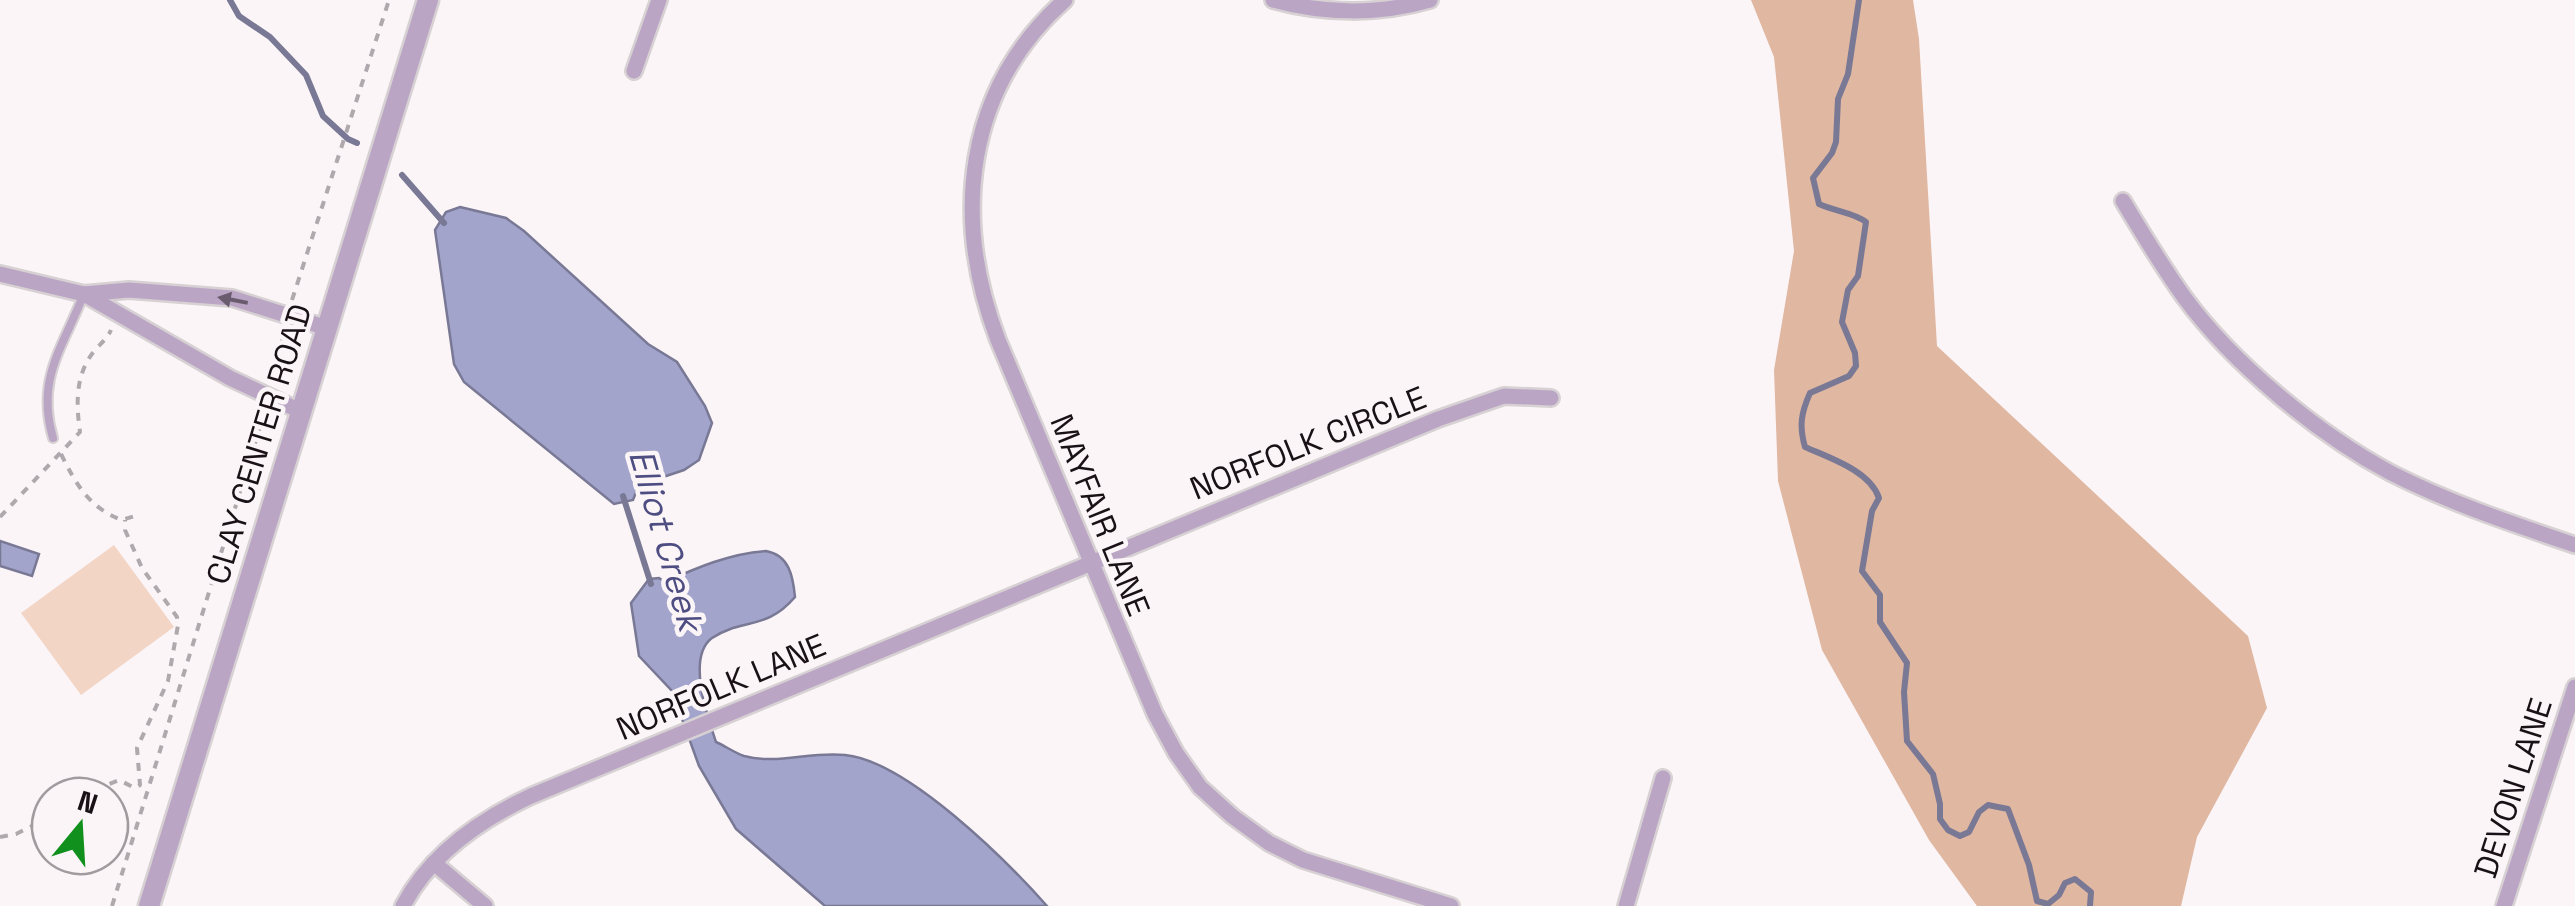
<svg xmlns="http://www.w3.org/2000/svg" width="2575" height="906" font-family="'Space Grotesk',sans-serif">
<rect width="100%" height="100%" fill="#fbf5f8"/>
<polygon fill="#f3d5c5" points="114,545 174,627 81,695 21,613"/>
<polygon fill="#e0b7a1" points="1751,0 1913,0 1919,39 1937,346 2248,636 2267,708 2197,837 2181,906 1977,906 1929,840 1822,650 1778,481 1774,370 1794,251 1774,57"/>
<g fill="#a2a4cb" stroke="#797895" stroke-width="2.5">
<polygon points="460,207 506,218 524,231 648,344 677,362 705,406 712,423 699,460 684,470 645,483 637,490 633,500 614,504 464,382 454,364 435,230 446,212"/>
<polygon points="0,541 39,554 32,576 0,566"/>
<path d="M766 551C789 555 793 576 795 597 766 631 742 618 712 638 686 657 708 718 716 742 725 746 735 753 744 756 776 765 811 751 845 755 907 761 1006 860 1047 906H825L736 829 699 766 672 691 639 656 631 603 649 579 659 578 665 582C696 568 731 553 766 551Z"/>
</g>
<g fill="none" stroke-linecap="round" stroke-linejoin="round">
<g stroke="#797895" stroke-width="6">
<polyline points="230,0 239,16 270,37 306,75 323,116 348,139 357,143"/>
<path d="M1859 0 1848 74 1838 99 1836 142 1832 153 1813 178 1819 204C1834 211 1855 213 1866 222L1858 276 1848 290 1842 322 1855 353 1856 366 1849 376 1810 393C1801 413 1799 426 1805 447 1830 458 1870 471 1879 498L1872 511 1862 571 1880 595V622L1907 663 1904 692 1907 741 1933 774 1940 804V819L1948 830 1960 836 1969 832 1979 812 1988 805 2008 809 2029 865 2037 901 2048 904 2059 895 2065 883 2075 879 2091 892 2090 906"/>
<polyline points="402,175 444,223"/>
<polyline points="623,496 651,584"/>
</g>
<defs>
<path id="service" d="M53 438C36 379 62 349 83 296"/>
<g id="minor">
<path d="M1065 0C964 90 952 218 998 340L1155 714 1176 753 1200 787 1232 816 1269 843 1303 860 1451 906"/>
<path d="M1273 0C1324 14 1379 15 1430 0"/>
<polyline points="634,71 659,0"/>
<path d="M2123 201C2142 233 2162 266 2184 297 2233 364 2318 434 2391 473 2450 503 2513 524 2575 545"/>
<polyline points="0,274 84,294 129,290 232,298 327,328"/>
<polyline points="84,294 230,378 300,411"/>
<polyline points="434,863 485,906"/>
<path d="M403 906C430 854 480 820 531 796L1438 419 1504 396 1551 398"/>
<polyline points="1626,906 1663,778"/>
<polyline points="2504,906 2575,687"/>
</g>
<polyline id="tertiary" points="149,906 428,0"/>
</defs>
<use href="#service" stroke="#d7d1d4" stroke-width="12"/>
<use href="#minor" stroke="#d7d1d4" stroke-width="20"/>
<use href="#tertiary" stroke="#d7d1d4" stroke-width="25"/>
<g stroke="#afa8ac" stroke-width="4" stroke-dasharray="8 8" stroke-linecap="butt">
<polyline points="292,300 389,0"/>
<polyline points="273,378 284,333"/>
<path d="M61 454C76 484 89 508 122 520L138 515"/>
<path d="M0 517 80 432C76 403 75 374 95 350 101 343 107 339 111 330"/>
<polyline points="80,796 119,780 135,788 140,785 137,748 168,681 178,625 177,617 142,568 125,530 125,520"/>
<polyline points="0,837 16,834 50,817"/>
<polyline points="112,906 265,411"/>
</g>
<use href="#service" stroke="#bba5c5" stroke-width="8"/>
<use href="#minor" stroke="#bba5c5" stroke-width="15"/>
<use href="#tertiary" stroke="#bba5c5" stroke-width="20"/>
</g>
<defs><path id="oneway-solid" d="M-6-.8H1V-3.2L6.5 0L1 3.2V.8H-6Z" transform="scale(2.5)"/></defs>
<use fill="#6a5b6e" href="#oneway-solid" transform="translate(233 300) rotate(-169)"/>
<g text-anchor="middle" stroke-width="9" stroke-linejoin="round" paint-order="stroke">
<g font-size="32" fill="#1a1116" stroke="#fbf5f8">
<text transform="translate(1308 443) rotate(-22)" y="11">NORFOLK CIRCLE</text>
<text transform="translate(259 444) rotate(-73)" y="11">CLAY CENTER ROAD</text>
<text transform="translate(1100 515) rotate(68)" y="11">MAYFAIR LANE</text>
<text transform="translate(721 687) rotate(-23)" y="11">NORFOLK LANE</text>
<text transform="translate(2513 788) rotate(-72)" y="11">DEVON LANE</text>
</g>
<g font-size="35" font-style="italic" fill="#4e4d82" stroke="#fbf5f8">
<text transform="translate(666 540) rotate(74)" y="12">Elliot Creek</text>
</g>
</g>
<g transform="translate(80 826) rotate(18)"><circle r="48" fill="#fbf5f8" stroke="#a19a9e" stroke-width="2.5"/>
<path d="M0-8L18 38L0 25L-18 38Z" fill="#11901e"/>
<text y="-15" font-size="28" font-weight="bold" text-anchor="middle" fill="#1a1116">N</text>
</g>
</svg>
